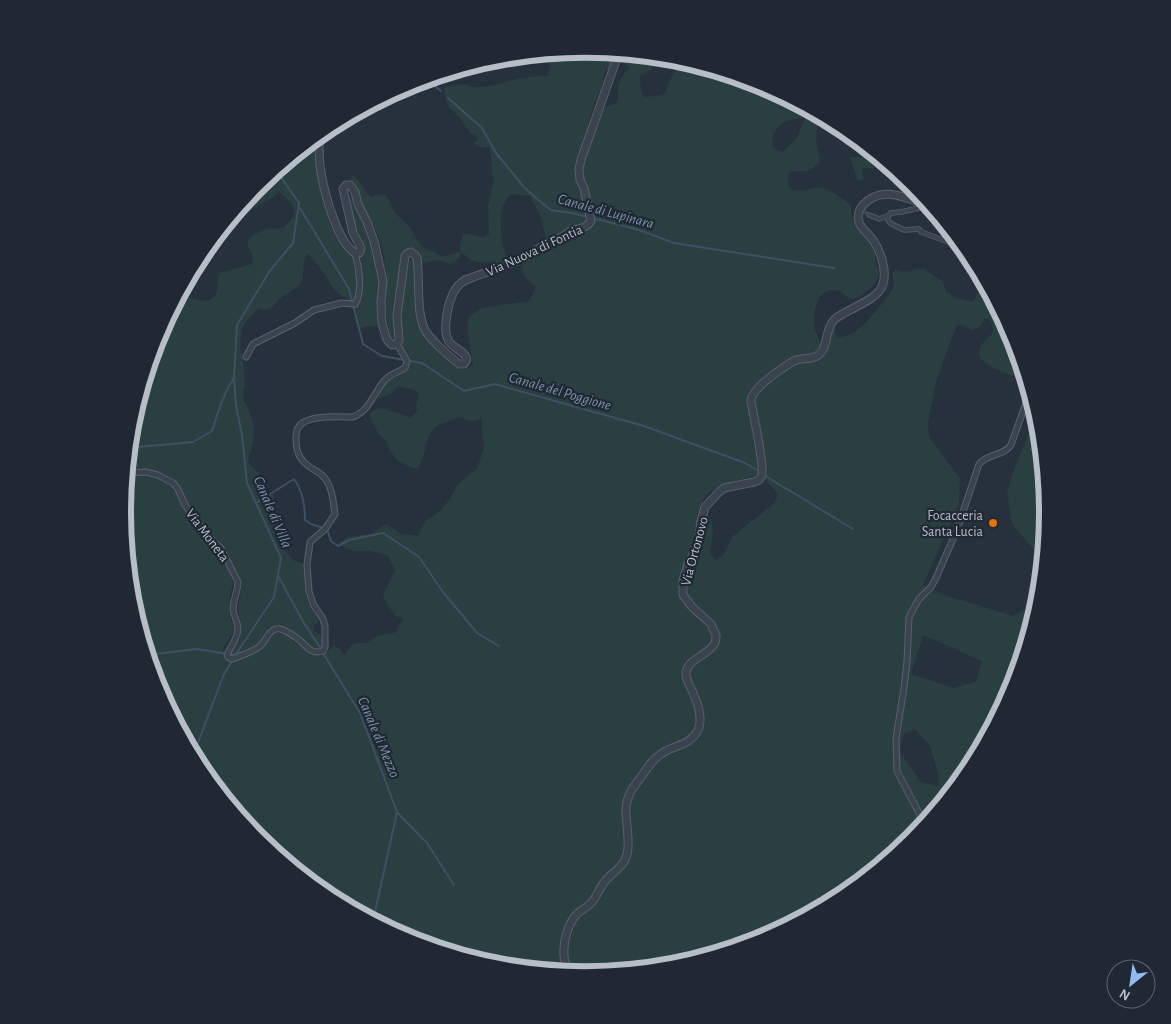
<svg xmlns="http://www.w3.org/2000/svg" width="1171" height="1024" viewBox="0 0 1171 1024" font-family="'Alegreya Sans',sans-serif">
<rect width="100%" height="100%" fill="#27313d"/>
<path fill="#2a3f3f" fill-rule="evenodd" d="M586,49L617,52L610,70L606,69L600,92L594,103L587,130L590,129L605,107L616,103C619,98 618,96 618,90C618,81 623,73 630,68L624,64L627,56L622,55L623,52L676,58L763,84L829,120L819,122C813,134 818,149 820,161C817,166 810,171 804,171C799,172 793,169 789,174C788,176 787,179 788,181C789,199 811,186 821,188C830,189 845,200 851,206V214L853,221L867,237L875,254L876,266L879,269C879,272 879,277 877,280C874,286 859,299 852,299C846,299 842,290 835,290C817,288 813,311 814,325C815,330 817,335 819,340L823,341L832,328L836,329L835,333L837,337C843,337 851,335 856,331C866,324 887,299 893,288C895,282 892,278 893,272L897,270L908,272L916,269H924L943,282L946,292L956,298L973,302L984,280L1014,335L1028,381C1018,378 984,367 980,357C979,354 980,349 981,345L992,334L993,328L990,320L985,318L980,326L973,330L962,325H957L945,356L936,382L928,423L929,437L960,478L959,504L923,585L945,596L965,601L1013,616L1030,607L1039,583L1037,554L1012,524L1007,493L1013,472L1037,414L1040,422L1049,512L1040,603L1013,690L971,770L913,840L843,897L763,940L676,966L585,975L495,966L408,940L328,897L258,839L200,769L157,689L131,602L122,512L126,477L141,476L154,477L163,480L175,489L193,524L211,542L228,566L233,583L230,596L229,613L234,627V631L224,647L222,654C224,659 227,660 232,661C241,658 251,655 259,650C269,643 269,635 281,632C301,639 312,670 334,646L339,648L344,655C352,645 353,641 367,643C380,631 382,637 396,632L403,618L395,616C391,608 385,603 383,594L395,571L388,556L371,551H354L339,545L346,537L371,534L386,524L400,533L418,536L425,521L439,512L450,499L458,484L477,469L484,447L481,417C470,427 467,415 456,418C455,418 449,421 449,421C442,424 436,425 432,431C426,439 426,448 423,457C422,461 420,465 418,468H412L397,460L390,451L386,441L378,433L369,415C379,404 383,409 395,412C400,414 405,415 410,418L417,411L416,405L419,394L415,390L399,386L390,394L378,399C378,393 382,386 387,382C395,375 415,371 407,357C406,353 402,350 400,347L404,334L400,317L409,261L412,259L414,262L416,312L420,326L454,365C460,371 466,370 473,365L468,332V318L481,308L529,301L536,287C528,279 521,277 522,264L535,256L545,247L546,240L541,217L530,196L512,194C499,202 500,226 502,240C502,246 505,251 506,256L503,261L499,265H493L488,262H476L471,260L461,252L459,258L450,264C440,259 431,260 421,264L406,251C398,280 393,308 394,338L390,337L386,308L387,277L384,255L378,234L363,207L356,190L350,181V179L353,175C362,182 362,190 371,197L382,194C391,198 390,205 395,212C399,218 404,221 409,226C415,232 416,243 424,248C427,250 432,251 435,252C439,255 437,255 442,256C448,257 454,252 461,252L460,246L463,234C471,233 477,238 485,238L489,234L488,206L494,179L492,174L490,148L475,146L474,143L479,138L470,133L461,119L449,107L445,97L444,88C452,85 459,83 467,85C472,86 474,88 479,87C491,87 502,83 513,80C525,77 537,76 548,76L552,54L549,52ZM659,59L676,60L678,64L677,68L668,84L666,92L663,95L645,97C639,91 641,84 640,76L650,71ZM799,118H807L803,122L797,138L784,151H780L774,148C769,139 775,129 783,123C788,120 794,119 799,118ZM759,475L772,487L778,495L773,504L733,536L724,554L716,560L710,552L713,532L712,522L702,504C703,501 704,499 706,496C715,483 744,480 759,475ZM923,635L982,661L976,682L954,688L911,674ZM915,729L930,746L938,773L939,786L921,782L900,752L903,735Z
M310,142L309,149L317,146C320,171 322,206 332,228C336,237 345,246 350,254L354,257L361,256C366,249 360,245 357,238C352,226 351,207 349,194L351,196L357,213L366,229L377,263L380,285L377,321V326H369L360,328L355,321L357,312L353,303L339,294L333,288L324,273L307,253L303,268V279L300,284L296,288L282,297L270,309L264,310L259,308L247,320L242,328L241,336L240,345L243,361L245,384L243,392L244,401L248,408L254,426L253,444L248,460L249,464C252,467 256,470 259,473C262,478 259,485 260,491L272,494L274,497V514L276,525L277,542L279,545L285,550L293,560L304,564L307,601L319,621L314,626V632L323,635V646L314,649L299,636L277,625L269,628L259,644L256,646L232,656L230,653L238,640L242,630L238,607L242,586L241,581L227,551L220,542L207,530L196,517L188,504L182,488L177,482L170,477L156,471L145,469L126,470L131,421L158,334L172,308L181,298L185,296C195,300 215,306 217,290C218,284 217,279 219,273L252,264L253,257L248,246V240C253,235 261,230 269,229C273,228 277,229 281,228C285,228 287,224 290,221C300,208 289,200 279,192L272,198L224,225L258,184Z
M850,157H870L874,160V168H863L862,171L864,180L858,181Z"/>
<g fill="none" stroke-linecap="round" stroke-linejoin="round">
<path stroke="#3d5065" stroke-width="2" d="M426,79L441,91
M448,98L482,128L496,153L523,186L537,199L551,210L572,213L588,217
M300,208L349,289L363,344L382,356L422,363L464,391L495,384L644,426L745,463L757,470
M593,218L639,230L674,243L834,268
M128,458L138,447L193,442L212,431C218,413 223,394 234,378
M767,477L853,529
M256,503L294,479C303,491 305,505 305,520L311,524L327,529L331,541L338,546L349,540L383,533L419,557L443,592L477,633L499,646
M278,576L304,623L321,649
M323,653L360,713L397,812L373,921
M147,655L197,649L234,655
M234,657L274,597L281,558L247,483L242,435L236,406L234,377L237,325L269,272L293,243L299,203L276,170
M193,756L224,674L232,661
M397,812L427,843L454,885"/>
<path stroke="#3d4652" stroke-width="4" stroke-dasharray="4 2" stroke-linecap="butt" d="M864,211L869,215"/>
<g stroke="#58616b" stroke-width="5.5">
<path id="pedestrian" d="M869,215L877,218
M888,216V220L890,223L904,230L919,229L921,232L943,240L956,245L969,256
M879,219L888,216L891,213L901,212L923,207"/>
</g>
<g stroke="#58616b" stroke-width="7">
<path id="minor" d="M969,256L974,261
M246,357L253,344L295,323L314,310L342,303L353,304H355C363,292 359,267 355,253
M126,473L146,472L158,475L173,483L178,489L185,505L198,523L214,542L221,548L238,582C238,591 233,600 233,610C234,616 238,623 238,629C238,637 230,648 227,655L228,657L232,659C239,656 254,652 260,646C266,641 268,631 276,629C279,628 280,629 283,630C288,632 293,635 297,638C306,645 310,655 323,651L325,647V626L323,619L313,604L309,591L307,565L309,550L310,542L325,529L335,514C333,502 333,490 326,480C321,471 309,469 303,461C297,455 296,447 296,439C296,436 296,431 298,428C305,414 339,417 353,417C369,411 374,393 384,381C390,374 398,372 405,368L407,361L397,344
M919,832L920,815L897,771L896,738L904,688L907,661L909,617L919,599L931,587L935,580L957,530L979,464C989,453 1004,456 1011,445L1028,397L1031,392"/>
</g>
<g stroke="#58616b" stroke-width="9">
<path id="tertiary" d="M319,135C319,145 319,155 320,166C323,188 336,241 355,253H359L361,248L353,233L343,189L346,185H350L355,192L358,204L367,222L374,241L383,281L381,302L382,323L386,337L388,341L392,345L397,344L399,340L397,316L405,256L408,253L411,252L415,255L417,258C420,278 416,309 424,328C428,338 450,357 459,364H464C474,354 452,349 448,340C442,326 449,292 461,283C464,280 468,279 471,278C486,272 501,268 515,262C527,257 536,249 548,243C552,241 557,239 562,237C565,235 568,232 571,231C579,228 586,229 591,221L584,188L580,180L579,169L581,160L619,52
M569,974C567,967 564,962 564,955C563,942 568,922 578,913C583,909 589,906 593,901C598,894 601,885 607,879C613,872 621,868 625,860C632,846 625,822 626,807C627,795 634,786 641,777C647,768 653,759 661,754C675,744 689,747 698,730C703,720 698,703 693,693C691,687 685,680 686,672C689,658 709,655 715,643C716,640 716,638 716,635L711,624L692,607L683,595V580L688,564L698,545L701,521L705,507L719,492L724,488L754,482L759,480L762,475V465L759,443L751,401C752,388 781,369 792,362C800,357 810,360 817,356C829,349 824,329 835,319C848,308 878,301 883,284C887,270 881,252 873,240C869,234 861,229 859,222C857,216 859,209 863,205C882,184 908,199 930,206"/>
</g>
<use href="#pedestrian" stroke="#3a434e" stroke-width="4"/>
<use href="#minor" stroke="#3a434e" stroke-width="5"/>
<use href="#tertiary" stroke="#3a434e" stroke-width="7"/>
</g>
<circle fill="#e8710a" stroke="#1f2833" stroke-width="2" cx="993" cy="523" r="5"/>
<g text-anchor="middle" stroke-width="4.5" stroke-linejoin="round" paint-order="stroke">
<g font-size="14" fill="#b7bec8" stroke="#1f2833">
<text transform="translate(534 250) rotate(-25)" y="5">Via Nuova di Fontia</text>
<text transform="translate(208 535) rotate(53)" y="5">Via Moneta</text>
<text transform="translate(694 551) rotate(-75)" y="5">Via Ortonovo</text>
</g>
<g font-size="14" fill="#b7bec8" stroke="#1f2833" text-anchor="end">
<text x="983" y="520">Focacceria<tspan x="983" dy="16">Santa Lucia</tspan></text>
</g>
<g font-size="15" font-style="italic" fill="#7990aa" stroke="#1f2833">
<text transform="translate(606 211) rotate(15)" y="5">Canale di Lupinara</text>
<text transform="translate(560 391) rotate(16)" y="5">Canale del Poggione</text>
<text transform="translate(273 512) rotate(67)" y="5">Canale di Villa</text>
<text transform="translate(379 737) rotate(67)" y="5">Canale di Mezzo</text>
</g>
</g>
<path d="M0 0H1171V1024H0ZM131 512a454 454 0 1 1 908 0a454 454 0 1 1-908 0Z" fill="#1f2833" fill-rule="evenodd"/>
<path fill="none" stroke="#b7bec8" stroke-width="6" d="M131 512a454 454 0 1 1 908 0a454 454 0 1 1-908 0Z"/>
<g transform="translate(1131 984) rotate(210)"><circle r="24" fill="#1f2833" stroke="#5c646f"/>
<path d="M0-4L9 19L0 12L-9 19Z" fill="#93bbf0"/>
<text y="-8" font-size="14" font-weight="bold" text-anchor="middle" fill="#b7bec8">N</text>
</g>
</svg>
